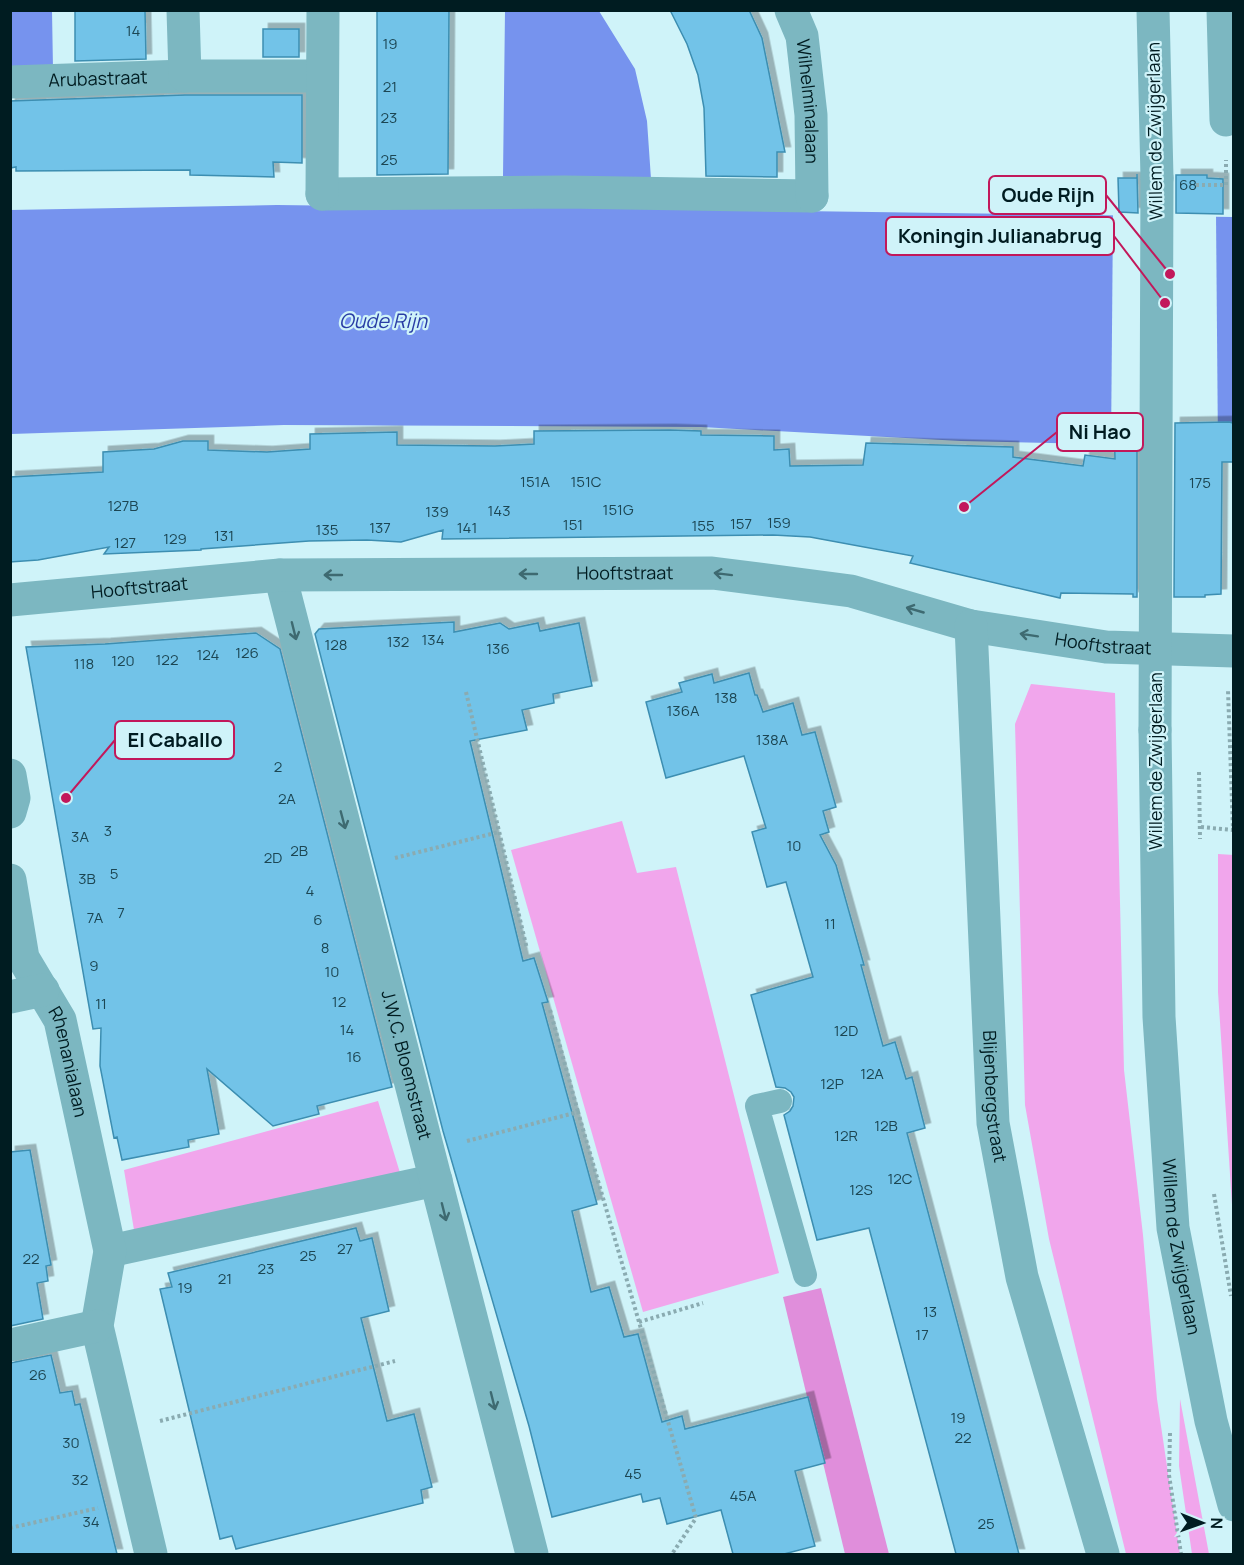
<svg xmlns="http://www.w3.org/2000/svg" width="1244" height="1565" viewBox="0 0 1244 1565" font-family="Manrope,sans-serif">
<defs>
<filter id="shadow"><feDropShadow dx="5.5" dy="-5.5" stdDeviation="0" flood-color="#0004"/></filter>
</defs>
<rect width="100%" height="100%" fill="#cff3f9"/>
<path fill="#f1a6ec" d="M1031,684L1115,693L1124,1070L1143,1235L1157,1399L1180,1554H1126L1049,1239L1025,1105L1015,724Z
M622,821L637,873L676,867L779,1273L643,1312L511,850Z
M1218,854L1234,855L1233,1220L1218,992Z
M378,1101L401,1176L135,1236L124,1170Z
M1180,1399L1209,1554H1192L1179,1466Z"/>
<path fill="#e08edb" d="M821,1288L889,1554H845L783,1297Z"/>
<path fill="#7693ee" d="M10,11H52L53,69L11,70Z
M505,11H599L635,69L647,121L651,179L587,208L1233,217V447L961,441L701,427L284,425L11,434L10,210L277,205L432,207L566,178L503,176Z"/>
<path fill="#cff3f9" d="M1113,213L1216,214L1218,450L1111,447Z"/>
<path fill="#72c3e8" stroke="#3c8eb1" stroke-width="1.5" filter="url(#shadow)" d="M75,10H145L146,59L75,61Z
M377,10H449L448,174L377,175Z
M670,10H749L762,38L785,152H777V177L706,176L704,108L698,75L687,44Z
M263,29H299V57H263Z
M185,95H302V163L273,162L274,177L190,175V170L16,171V167L10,168V101Z
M1137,174L1138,213L1119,212L1118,178H1137Z
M1176,175H1207V178L1223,179V214L1176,213Z
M1229,422L1233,423V462H1222L1221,594L1205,595V597H1174L1175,423Z
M1114,423H1137V597H1133V594L1061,593L1060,598L910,563L913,556L810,537L773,535L442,539L443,530L401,542L367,540L309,541L201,549V550L104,554L109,547L38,560L10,562V477L103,472V452L154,449L183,441H208V450L267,452L310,449V434L397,432V445L495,446L534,444V431L670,430L701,431V435L774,436V450L789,449L790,466L863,465L866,443L1013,447V457L1083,466L1085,455L1115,459Z
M454,622V632L500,623L509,629L538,623L540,631L579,623L592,686L553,694L554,703L522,710L527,730L470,741L523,961L534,958L548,1002L542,1003L597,1204L572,1211L591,1292L609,1287L624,1337L638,1334L662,1422L682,1416L685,1429L808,1397L825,1463L795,1471L815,1546L784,1554H733L721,1510L667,1524L660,1498L643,1502L641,1494L552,1517L529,1426L443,1131L315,634L319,629Z
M256,633L280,649L392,1087L317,1106L319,1114L273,1126L207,1069L219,1134L188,1140L189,1147L122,1160L117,1137L114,1138L100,1066L101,1028L93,1029L26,647L105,644Z
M749,673L755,695H757L763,712L793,703L802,735L815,732L836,807L823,811L829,832L820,835L836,865L864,965H861L883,1046L895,1042L906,1079L912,1077L925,1128L907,1133L1019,1554H956L869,1228L817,1240L784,1115L790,1111L793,1106L794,1097L791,1092L785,1088L776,1087L751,995L813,977L786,882L767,887L752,832L766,828L744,756L666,778L646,702L682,692L679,683L712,674L714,683Z
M30,1150L51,1265L46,1266L48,1281L37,1283L43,1319L10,1326V1152Z
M356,1228L360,1241L372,1238L389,1311L361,1318L387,1421L414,1414L432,1487L421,1490L423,1503L236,1549L232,1536L220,1539L160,1289L172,1287L168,1273Z
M51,1355L60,1393L72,1391L75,1405L80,1404L117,1554H10V1363Z"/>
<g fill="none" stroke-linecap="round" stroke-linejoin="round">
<path stroke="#8aabb1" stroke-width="4" stroke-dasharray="3 3" stroke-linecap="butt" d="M1196,185H1226V160
M466,692L527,949
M1199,772L1200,839
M1201,827L1233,830L1228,690
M395,858L499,832
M550,1010L578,1112
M467,1141L578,1112L696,1518L672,1554
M1214,1194L1231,1296
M639,1322L703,1303
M160,1421L395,1361
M1170,1433L1169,1475L1181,1554
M10,1528L98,1508"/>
<path stroke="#7cb7c1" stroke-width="24" d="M780,1101L757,1106L805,1275"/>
<g stroke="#7cb7c1" stroke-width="33">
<path id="s1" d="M10,82L185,76"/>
<path d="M322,194L565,192L812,196"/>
<path d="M110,1251L436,1180"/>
</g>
<g stroke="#7cb7c1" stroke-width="33">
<path d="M183,10L185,76H321"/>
<path id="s2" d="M791,10L802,36L811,115L812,196"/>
<path d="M1223,10L1226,120"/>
<path d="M322,194L323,10"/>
<path id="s3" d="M280,575L532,1554"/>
<path id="s4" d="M10,600L280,575L712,573L851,591L971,626L1106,647L1234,651"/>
<path id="s5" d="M971,626L993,1123L1022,1277L1103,1554"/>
<path d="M10,775L14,798L10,812"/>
<path id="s6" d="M10,880L23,958L60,1020L110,1251L97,1326L151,1554"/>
<path d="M10,997L43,990"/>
<path d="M10,1345L97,1326"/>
</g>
<g stroke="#7cb7c1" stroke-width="33">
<path d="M1153,10L1157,178"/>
<path id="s7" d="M1155,730L1159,1017L1173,1228L1211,1421L1234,1505"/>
</g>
<path stroke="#7cb7c1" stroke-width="33" d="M1155,730L1157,178"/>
</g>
<defs><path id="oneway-shaft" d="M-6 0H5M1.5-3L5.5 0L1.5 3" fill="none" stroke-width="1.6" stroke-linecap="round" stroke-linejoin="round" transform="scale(1.5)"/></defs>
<g stroke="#3e6a71">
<use href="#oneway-shaft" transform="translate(528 574) rotate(180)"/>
<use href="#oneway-shaft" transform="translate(723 574) rotate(-173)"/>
<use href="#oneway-shaft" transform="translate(333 575) rotate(180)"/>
<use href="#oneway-shaft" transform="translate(915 610) rotate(-164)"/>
<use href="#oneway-shaft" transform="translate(294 631) rotate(76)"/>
<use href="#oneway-shaft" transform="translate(1029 635) rotate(-171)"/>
<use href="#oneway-shaft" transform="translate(343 820) rotate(75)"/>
<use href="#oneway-shaft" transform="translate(444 1212) rotate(76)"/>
<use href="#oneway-shaft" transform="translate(493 1401) rotate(76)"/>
</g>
<g text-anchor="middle" stroke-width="4.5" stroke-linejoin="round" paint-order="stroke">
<g font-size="15" fill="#1c4653">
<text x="133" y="36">14</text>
<text x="390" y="49">19</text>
<text x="390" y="92">21</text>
<text x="389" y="123">23</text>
<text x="389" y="165">25</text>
<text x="1188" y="190">68</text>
<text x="535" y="487">151A</text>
<text x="586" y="487">151C</text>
<text x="1200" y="488">175</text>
<text x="123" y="511">127B</text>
<text x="618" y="515">151G</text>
<text x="499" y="516">143</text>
<text x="437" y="517">139</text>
<text x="779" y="528">159</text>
<text x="741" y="529">157</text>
<text x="573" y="530">151</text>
<text x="703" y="531">155</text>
<text x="380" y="533">137</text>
<text x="467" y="533">141</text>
<text x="327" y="535">135</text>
<text x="224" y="541">131</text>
<text x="175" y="544">129</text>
<text x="125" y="548">127</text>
<text x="433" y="645">134</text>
<text x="398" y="647">132</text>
<text x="336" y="650">128</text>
<text x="498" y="654">136</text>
<text x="247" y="658">126</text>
<text x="208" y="660">124</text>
<text x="167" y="665">122</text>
<text x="123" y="666">120</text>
<text x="84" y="669">118</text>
<text x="726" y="703">138</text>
<text x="683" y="716">136A</text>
<text x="772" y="745">138A</text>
<text x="278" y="772">2</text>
<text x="287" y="804">2A</text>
<text x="108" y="836">3</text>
<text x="80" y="842">3A</text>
<text x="794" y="851">10</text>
<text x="299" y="856">2B</text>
<text x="273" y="863">2D</text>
<text x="114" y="879">5</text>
<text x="87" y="884">3B</text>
<text x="310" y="896">4</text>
<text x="121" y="918">7</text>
<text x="95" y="923">7A</text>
<text x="318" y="925">6</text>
<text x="830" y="929">11</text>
<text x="325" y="953">8</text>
<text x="94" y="971">9</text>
<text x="332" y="977">10</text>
<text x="339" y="1007">12</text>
<text x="101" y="1009">11</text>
<text x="347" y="1035">14</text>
<text x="846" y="1036">12D</text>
<text x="354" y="1062">16</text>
<text x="872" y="1079">12A</text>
<text x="832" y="1089">12P</text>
<text x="886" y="1131">12B</text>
<text x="846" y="1141">12R</text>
<text x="900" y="1184">12C</text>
<text x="861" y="1195">12S</text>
<text x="345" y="1254">27</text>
<text x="308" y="1261">25</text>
<text x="31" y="1264">22</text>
<text x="266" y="1274">23</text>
<text x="225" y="1284">21</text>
<text x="185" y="1293">19</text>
<text x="930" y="1317">13</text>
<text x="922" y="1340">17</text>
<text x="38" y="1380">26</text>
<text x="958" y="1423">19</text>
<text x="963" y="1443">22</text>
<text x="71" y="1448">30</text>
<text x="633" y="1479">45</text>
<text x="80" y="1485">32</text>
<text x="743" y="1501">45A</text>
<text x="91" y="1527">34</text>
<text x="986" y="1529">25</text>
</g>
<g font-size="18" fill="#001c21" stroke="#cff3f9">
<text dy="6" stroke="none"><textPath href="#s1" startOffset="88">Arubastraat</textPath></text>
<text dy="6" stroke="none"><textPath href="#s2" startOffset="94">Wilhelminalaan</textPath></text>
<text transform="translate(1155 131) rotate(-91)" y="6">Willem de Zwijgerlaan</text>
<text dy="6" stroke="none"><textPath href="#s4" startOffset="616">Hooftstraat</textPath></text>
<text dy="6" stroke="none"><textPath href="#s4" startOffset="130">Hooftstraat</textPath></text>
<text dy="6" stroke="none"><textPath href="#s4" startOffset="1102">Hooftstraat</textPath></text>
<text transform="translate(1156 761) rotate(-90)" y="6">Willem de Zwijgerlaan</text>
<text dy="6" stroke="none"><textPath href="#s6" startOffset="194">Rhenanialaan</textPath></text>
<text dy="6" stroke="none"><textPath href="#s3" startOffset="506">J.W.C. Bloemstraat</textPath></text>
<text dy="6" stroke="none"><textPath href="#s5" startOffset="471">Blijenbergstraat</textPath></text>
<text dy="6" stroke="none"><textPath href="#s7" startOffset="518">Willem de Zwijgerlaan</textPath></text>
</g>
<g font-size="20" font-style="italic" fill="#293da5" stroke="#cff3f9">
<text x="383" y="328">Oude Rijn</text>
</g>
</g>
<path fill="none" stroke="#c2185b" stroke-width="2" d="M1170 274L1106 195M1165 303L1114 236M964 507L1057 432M66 798L115 740"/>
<g fill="#c2185b" stroke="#cff3f9" stroke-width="2">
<circle cx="1170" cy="274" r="6"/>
<circle cx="1165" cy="303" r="6"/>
<circle cx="964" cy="507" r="6"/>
<circle cx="66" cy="798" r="6"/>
</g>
<g fill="#cff3f9" stroke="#c2185b" stroke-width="2">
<rect x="989" y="176" width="117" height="38" rx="6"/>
<rect x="886" y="217" width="228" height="38" rx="6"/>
<rect x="1057" y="413" width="86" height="38" rx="6"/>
<rect x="115" y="721" width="119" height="38" rx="6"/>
</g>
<g font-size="20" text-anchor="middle" font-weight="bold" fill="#001c21">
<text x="1048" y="202">Oude Rijn</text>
<text x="1000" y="243">Koningin Julianabrug</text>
<text x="1100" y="439">Ni Hao</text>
<text x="175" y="747">El Caballo</text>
</g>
<rect width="1244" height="1565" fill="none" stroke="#001c21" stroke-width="24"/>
<g transform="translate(1202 1523) rotate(91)" stroke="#cff3f9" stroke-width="4.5" paint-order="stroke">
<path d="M0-4.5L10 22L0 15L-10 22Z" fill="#001c21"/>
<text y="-9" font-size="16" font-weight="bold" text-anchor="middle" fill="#001c21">N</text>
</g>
</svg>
